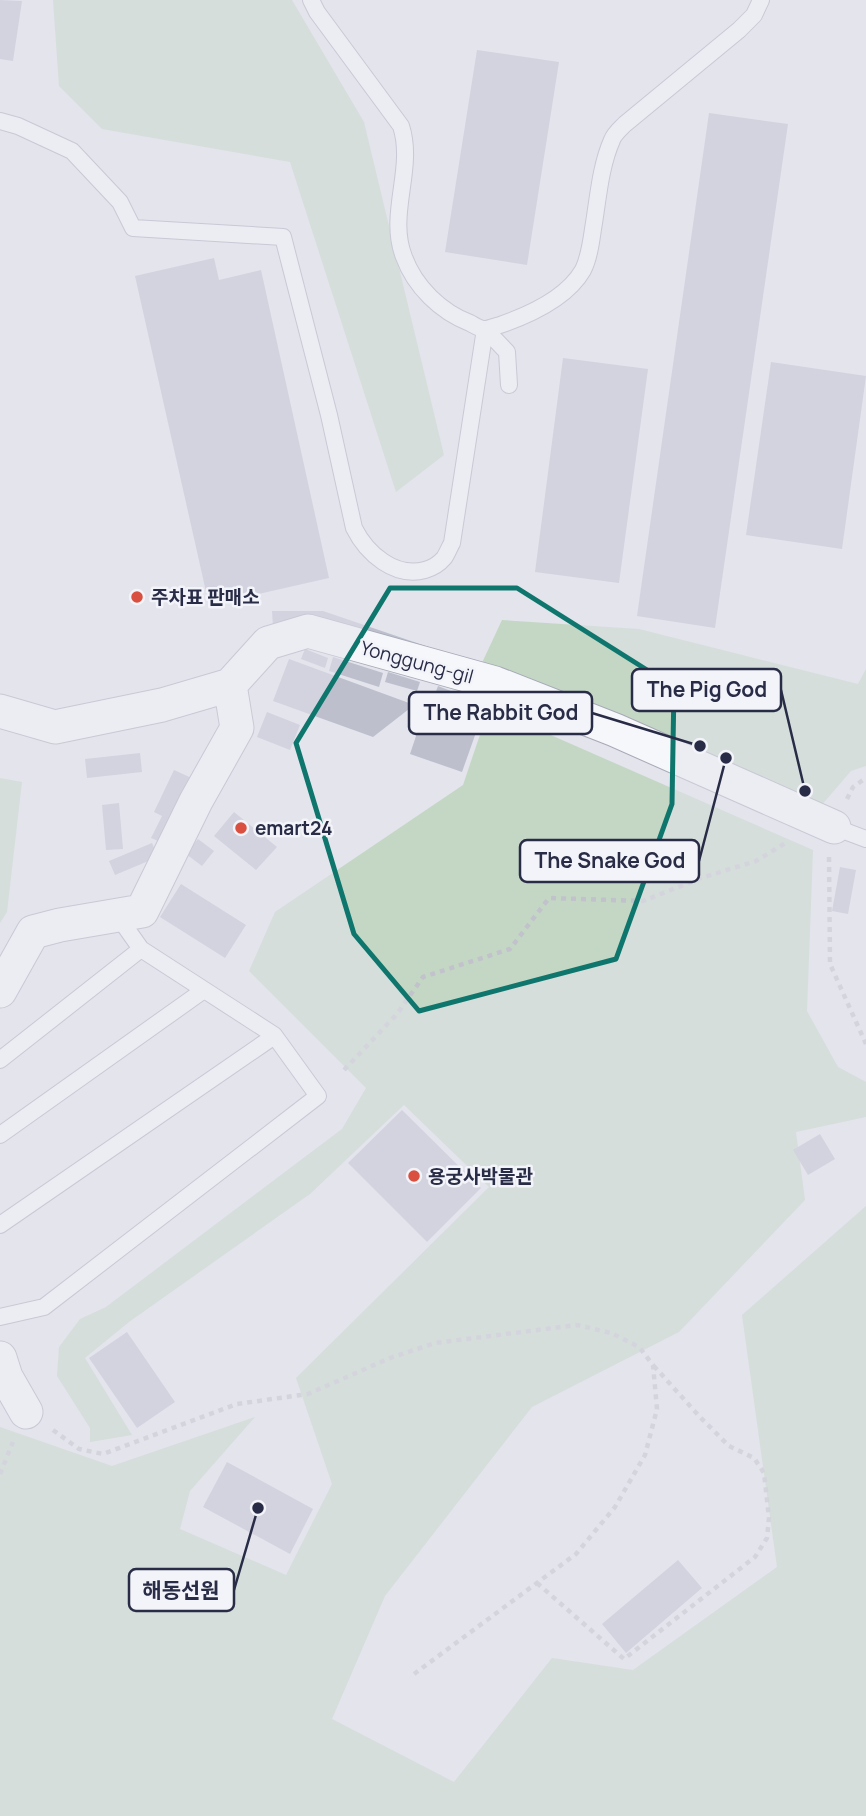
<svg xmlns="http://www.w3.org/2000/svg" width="866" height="1816" viewBox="0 0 866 1816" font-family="Manrope,'Noto Sans KR',sans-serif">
<rect width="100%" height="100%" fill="#e3e4ec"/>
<path fill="#c4d7c4" d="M53,0H292L364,122L444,455L396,492L290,162L102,129L59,86Z
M502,620L639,629L858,684L866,669V766L851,771L820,807L481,665Z
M489,708L813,850L807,1011L838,1067L866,1082V1117L796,1132L805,1200L679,1332L532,1407L385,1596L332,1719L454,1782L552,1658L633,1670L777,1567L742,1315L866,1206V1816H0V1427L112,1466L255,1417L190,1491L180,1529L286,1575L332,1484L296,1378L489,1187L404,1105L310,1194L129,1322L85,1358L132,1435L90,1442V1428L57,1376L59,1347L80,1319L106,1307L342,1129L366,1088L249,971L275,912L463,785Z
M0,778L22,782L7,912L0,923Z"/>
<path fill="#bdbfcd" d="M0,0L22,1L13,61L0,59Z
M477,50L559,62L527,265L445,252Z
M709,113L788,124L715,628L637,616Z
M214,258L219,280L261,270L329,578L209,605L135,276Z
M563,358L648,369L619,583L535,572Z
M771,362L866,376L842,549L746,535Z
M272,611H323L461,658L273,628Z
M305,649L328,658L325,668L301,659Z
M333,657L383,673L379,687L329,671Z
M289,659L409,703V709L373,737L273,701Z
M388,672L420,682L417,691L385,682Z
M438,686L479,702L475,711L435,694Z
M426,706L479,724L462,772L410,754Z
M267,712L300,725L290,750L257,737Z
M140,753L142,772L87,778L85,759Z
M174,770L196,780L165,844L151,838L162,816L154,812Z
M119,803L123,849L106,850L102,805Z
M234,812L277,847L256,870L214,836Z
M198,839L214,851L202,866L186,854Z
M152,843L158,857L115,875L109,861Z
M840,867L856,870L848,914L832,911Z
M181,884L246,925L225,958L160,917Z
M402,1110L481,1188L427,1242L348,1163Z
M820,1134L835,1159L808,1175L793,1150Z
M127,1332L175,1402L137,1428L89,1358Z
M227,1462L313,1509L290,1554L203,1507Z
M678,1560L702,1588L626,1653L602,1624Z"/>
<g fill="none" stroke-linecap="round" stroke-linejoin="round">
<g stroke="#a7a9b7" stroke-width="18">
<path id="service" d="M311,0L317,12L401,126C415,169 387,214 404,257C415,287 441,312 470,323C474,325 480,329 484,329C489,329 495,326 500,325C529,315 567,298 583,270C589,258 591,243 593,229C598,200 600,167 612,140C614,134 620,129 625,124L739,30L754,15L761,0
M0,121L18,126L72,151L120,202L133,228L283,237L329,415L354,528C367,554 395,578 425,570C432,568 439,564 444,558C447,554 449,548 452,543L485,329
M485,329L507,352L509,385
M834,827L866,839
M117,915L141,949
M0,1060L141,949L274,1035L318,1096L44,1307L0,1317
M0,1135L204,990
M0,1225L270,1039"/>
</g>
<g stroke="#a7a9b7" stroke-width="35">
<path id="minor" d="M0,711L55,727L162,705L230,685L268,643L308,631L495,683L615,730L834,827
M0,991L33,932L60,925L142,911L196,801L237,728L230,685
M0,1358L6,1377L26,1412"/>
</g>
<path stroke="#c1c2cb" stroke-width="4.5" stroke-dasharray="5 5" stroke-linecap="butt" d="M847,799L853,787L866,778
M829,857L830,964L866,1044
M344,1070L397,1014L423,977L510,949L549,898L643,901L701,878L756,861L787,842
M53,1430L79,1449L103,1454L237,1404L308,1394L390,1358L435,1343L577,1325L611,1333L639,1347L653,1365L657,1409L645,1455L615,1507L576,1554L410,1677
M0,1474L13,1442
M537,1583L624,1659L755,1557L767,1538L769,1518L764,1473L754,1458L729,1446L700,1417L653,1365"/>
<use href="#service" stroke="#f6f7fa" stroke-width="16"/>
<use href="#minor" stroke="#f6f7fa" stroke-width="33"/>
</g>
<path d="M0 0H866V1816H0ZM390,588H517L674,687L672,804L616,959L419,1011L354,934L296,743Z" fill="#e3e4ec" fill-opacity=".55" fill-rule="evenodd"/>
<path fill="none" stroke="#0f766e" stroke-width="5" stroke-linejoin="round" d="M390,588H517L674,687L672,804L616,959L419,1011L354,934L296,743Z"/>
<g fill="#d95040" stroke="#f3f4f9" stroke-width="2.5">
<circle cx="137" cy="597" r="7"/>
<circle cx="241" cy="828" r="7"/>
<circle cx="414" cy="1176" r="7"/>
</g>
<g text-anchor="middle" stroke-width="5" stroke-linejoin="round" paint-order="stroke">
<g font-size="19" font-weight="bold" fill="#292c46" stroke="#f3f4f9" text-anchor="start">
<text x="151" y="604">주차표 판매소</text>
<text x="255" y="835">emart24</text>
<text x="428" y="1183">용궁사박물관</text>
</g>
<g font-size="19" fill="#292c46" stroke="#f3f4f9">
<text transform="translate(417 662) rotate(15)" y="7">Yonggung-gil</text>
</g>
</g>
<path fill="none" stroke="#292c46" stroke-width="2.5" d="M805 791L781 690M700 746L592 713M726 758L699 861M258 1508L234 1590"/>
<g fill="#292c46" stroke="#f3f4f9" stroke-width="2.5">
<circle cx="805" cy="791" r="7"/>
<circle cx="700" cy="746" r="7"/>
<circle cx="726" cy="758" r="7"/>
<circle cx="258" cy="1508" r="7"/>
</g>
<g fill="#f3f4f9" stroke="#292c46" stroke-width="2.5">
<rect x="632" y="669" width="149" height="42" rx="7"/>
<rect x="409" y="692" width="183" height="42" rx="7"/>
<rect x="520" y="840" width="179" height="42" rx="7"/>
<rect x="129" y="1569" width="105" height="42" rx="7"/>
</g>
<g font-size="21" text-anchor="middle" font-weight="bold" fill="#292c46">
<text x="707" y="697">The Pig God</text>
<text x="501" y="720">The Rabbit God</text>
<text x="610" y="868">The Snake God</text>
<text x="181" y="1598">해동선원</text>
</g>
</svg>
